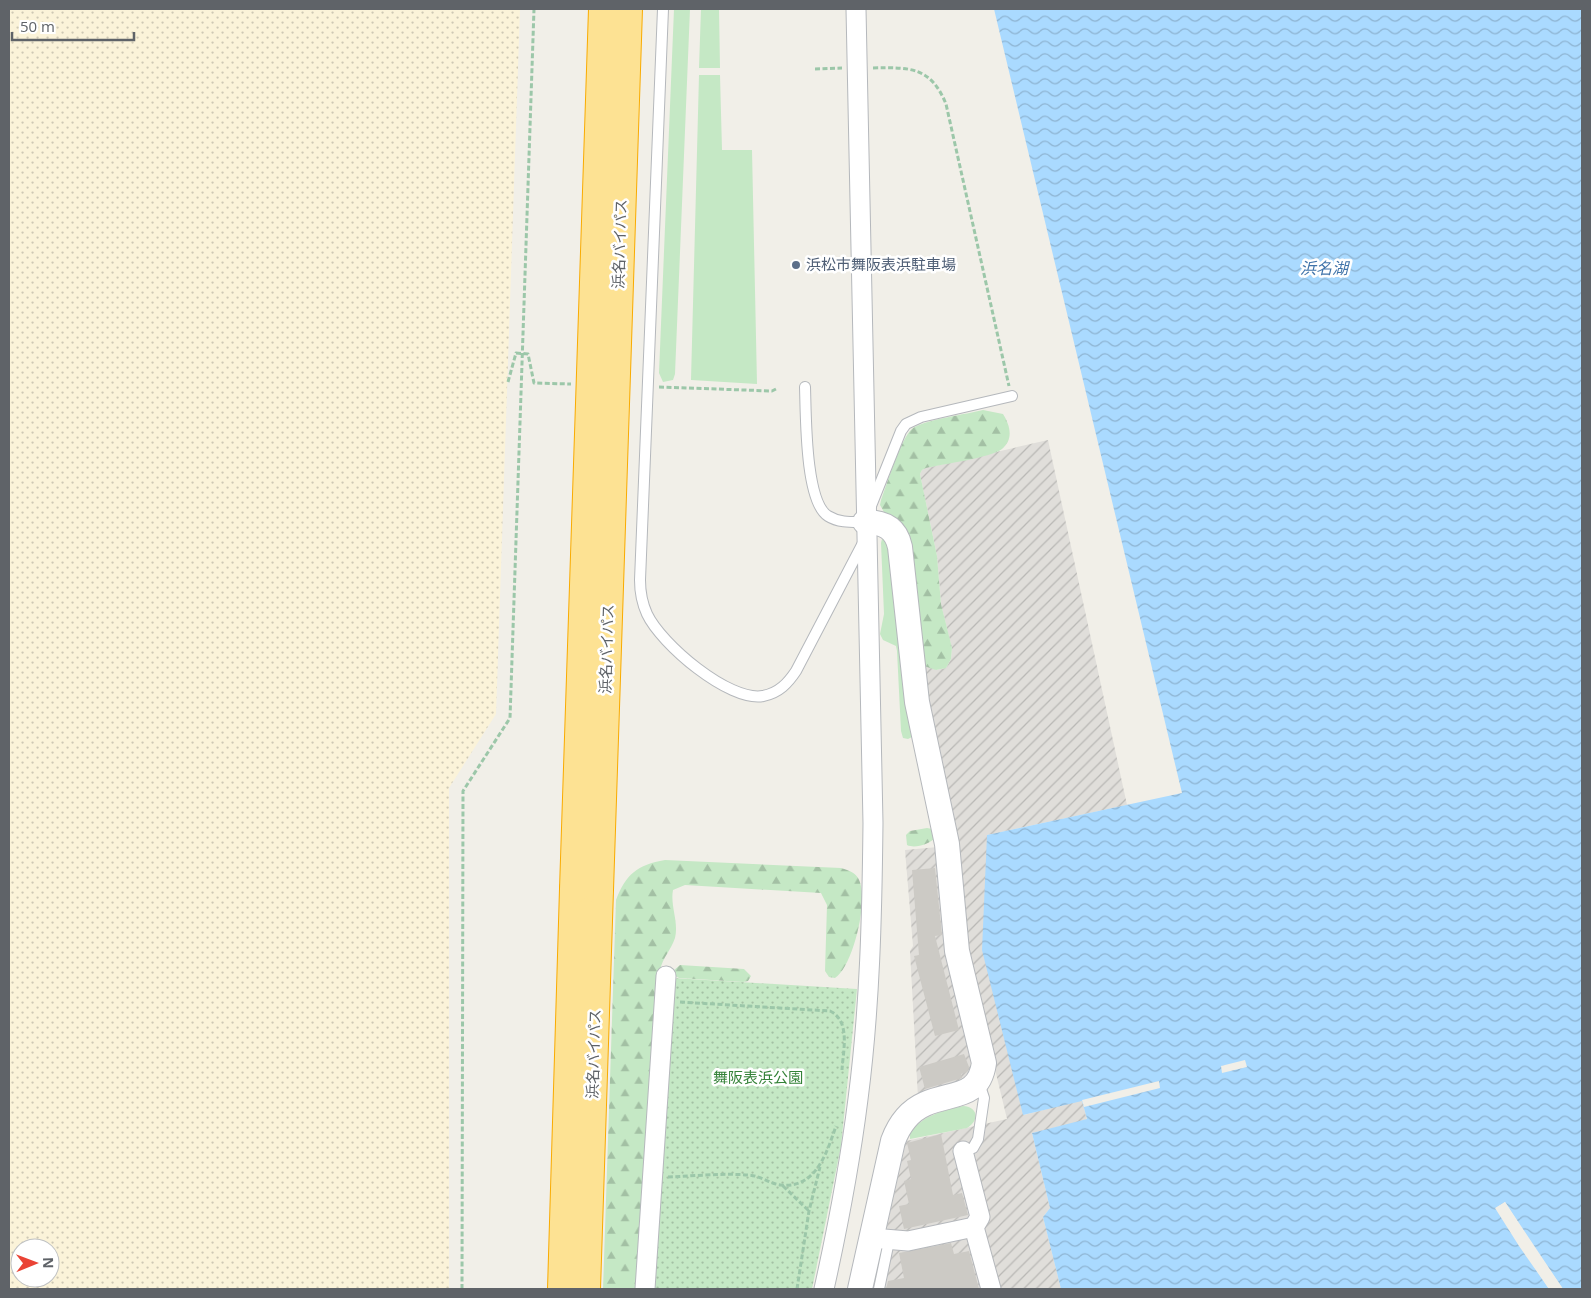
<svg xmlns="http://www.w3.org/2000/svg" width="1591" height="1298" viewBox="0 0 1591 1298" font-family="'Open Sans','Noto Sans JP',sans-serif">
<defs>
<pattern id="industrial-furrows" width="10" height="10" patternUnits="userSpaceOnUse" patternTransform="scale(1.25)"><rect width="10" height="10" fill="#e0deda"/><path d="M-1 1l2-2M0 10L10 0M9 11l2-2" fill="none" stroke="#b9b8b5"/></pattern>
<pattern id="forest-firs" width="22" height="20" patternUnits="userSpaceOnUse" patternTransform="scale(1.25)"><rect width="22" height="20" fill="#c5e8c5"/><path d="M5 1l3.5 6h-7zM16 11l3.5 6h-7z" fill="#a3c0a4"/></pattern>
<pattern id="sand-dots" width="8" height="8" patternUnits="userSpaceOnUse" patternTransform="scale(1.25)"><rect width="8" height="8" fill="#fbf3d9"/><path d="M2 2h.1M6 6h.1" fill="none" stroke="#cec8b4" stroke-width="1.8" stroke-linecap="round"/></pattern>
<pattern id="park-dots" width="8" height="8" patternUnits="userSpaceOnUse" patternTransform="scale(1.25)"><rect width="8" height="8" fill="#c5e8c5"/><path d="M2 2h.1M6 6h.1" fill="none" stroke="#a3c0a4" stroke-width="1.8" stroke-linecap="round"/></pattern>
<pattern id="water-waves" width="16" height="10" patternUnits="userSpaceOnUse" patternTransform="scale(1.25)"><rect width="16" height="10" fill="#aadaff"/><path d="M0 5q4-4 8 0t8 0" fill="none" stroke="#8eb4d2"/></pattern>
</defs>
<rect width="100%" height="100%" fill="#f1efe8"/>
<path fill="url(#industrial-furrows)" d="M1048,440L1127,805L987,835L1024,1115L1082,1100L1087,1120L1032,1133L1050,1208L1043,1217L1061,1289H873L906,1141L1007,1119L966,949L920,657L936,670L946,668L951,659L952,649L941,604L937,556L920,474L922,470L926,468Z
M938,847L974,1055L971,1077L918,1098L910,951L913,946L905,850Z"/>
<path fill="#c5e8c5" d="M674,9H690L675,374L673,380L663,382L659,373Z
M701,9H719L720,68H699Z
M699,75H720L722,150H752L757,384L691,380Z
M886,538L890,541L913,730L912,737L908,739L903,738L901,731L897,651L896,646L883,640L880,634L884,614L881,543L882,539Z
M963,1106C979,1107 979,1121 967,1128L910,1139V1133C923,1115 942,1111 963,1106Z"/>
<path fill="url(#forest-firs)" d="M983,410L1003,414C1010,425 1014,439 1002,449C990,458 943,464 926,468L922,470L920,474L937,556L941,604L952,648L951,659L946,668L936,670L924,666L885,514L880,505L881,500C887,484 901,438 912,429C922,420 968,414 983,410Z
M927,828L932,829L935,838C929,844 915,849 907,845L906,835L910,831Z
M665,860L841,868C847,870 855,872 858,878C870,897 853,967 835,978L829,977L825,971L827,905L821,893L685,885L673,890C670,906 679,922 675,938C671,950 663,957 660,970L639,1289H603L616,900C626,874 637,865 665,860Z
M680,965L744,969L751,976L748,981L743,982L679,978L675,976L673,971Z"/>
<path fill="url(#sand-dots)" fill-rule="evenodd" d="M9,9H520L496,714L449,788V1289H9ZM20,1248H50V1278H20Z"/>
<path fill="url(#park-dots)" d="M673,978L857,989L841,1146L812,1289H652Z"/>
<path fill="url(#water-waves)" d="M994,9H1582V1289H1563L1505,1202L1496,1208L1549,1289H1061L1043,1217L1050,1208L1032,1133L1087,1119L1082,1101L1023,1115L982,950L987,835L1182,793Z"/>
<path fill="#f1efe8" d="M1245,1060L1247,1067L1222,1073L1221,1066Z
M1159,1081L1160,1088L1084,1107L1082,1100Z
M1505,1202L1529,1240L1563,1289H1560L1504,1206L1499,1209L1552,1289H1549L1519,1246L1495,1208Z"/>
<path fill="#cccac5" d="M935,868L942,935L935,936L959,1030L935,1036L914,956L919,955L912,870Z
M964,1054L969,1067L967,1072L961,1074L962,1078L925,1089L919,1067Z
M941,1134L953,1195L962,1193L968,1215L904,1229L899,1206L909,1204L904,1181L911,1179L907,1161L911,1160L907,1143Z
M951,1243L954,1254L969,1251L979,1289H886L888,1281L904,1278L899,1253Z"/>
<g fill="none" stroke-linecap="round" stroke-linejoin="round">
<g stroke="#b5b8bc" stroke-width="12">
<path id="service" d="M663,9L640,580C640,592 642,603 647,614C661,644 729,702 763,696C779,693 788,683 796,671L864,541
M805,387C806,414 805,502 828,516C839,523 852,522 865,522
M871,506L901,431L906,424L921,417L1012,396
M963,1151L973,1148L978,1139L984,1098L981,1089L976,1084
M879,1289L889,1241"/>
</g>
<g stroke="#b5b8bc" stroke-width="21">
<path id="minor" d="M974,1227L991,1289
M872,1238L908,1241L974,1227L980,1217L963,1151
M645,1289L666,976
M824,1289C838,1226 850,1163 858,1099C870,1007 872,915 873,823L856,9"/>
</g>
<g stroke="#b5b8bc" stroke-width="26">
<path id="tertiary" d="M860,1289L893,1141C899,1125 909,1111 925,1104C952,1092 979,1099 984,1063L957,951L947,844L917,702L900,547C896,528 884,522 865,522"/>
</g>
<g stroke="#f9ab00" stroke-width="30">
<path id="motorway" d="M562,1289L574,889
M586,1289L599,890"/>
</g>
<path stroke="#9cc7a9" stroke-width="3" stroke-dasharray="5 2.5" stroke-linecap="butt" d="M873,68C910,67 931,67 946,104L1009,386
M815,69L842,68
M508,382L516,353L528,354L534,383L571,384
M659,387L772,391L778,388
M680,1002L830,1011C851,1021 843,1051 842,1070
M668,1177C694,1176 722,1173 749,1175C761,1176 770,1184 781,1185C816,1189 827,1152 836,1126
M783,1186L809,1211
M462,1289L463,791L510,718L534,9
M797,1289L809,1211L820,1167"/>
<use href="#service" stroke="#fff" stroke-width="10"/>
<use href="#minor" stroke="#fff" stroke-width="19"/>
<use href="#tertiary" stroke="#fff" stroke-width="24"/>
<use href="#motorway" stroke="#fde293" stroke-width="28"/>
<g stroke="#f9ab00" stroke-width="30" stroke-linecap="butt">
<path id="motorway-bridge" d="M574,889L603,9
M599,890L628,9"/>
</g>
<use href="#motorway-bridge" stroke="#fde293" stroke-width="28"/>
</g>
<circle fill="#5c6f8a" stroke="#fff" stroke-width="2" cx="796" cy="265" r="5"/>
<g text-anchor="middle" stroke-width="5" stroke-linejoin="round" paint-order="stroke">
<g font-size="15" fill="#5f6368" stroke="#fff">
<text transform="translate(620 244) rotate(-88)" y="5">浜名バイパス</text>
<text transform="translate(607 649) rotate(-88)" y="5">浜名バイパス</text>
<text transform="translate(594 1054) rotate(-88)" y="5">浜名バイパス</text>
</g>
<g font-size="15" fill="#4e5e75" stroke="#fff" text-anchor="start">
<text x="806" y="270">浜松市舞阪表浜駐車場</text>
</g>
<g font-size="15" fill="#348238" stroke="#fff">
<text x="758" y="1083">舞阪表浜公園</text>
</g>
<g font-size="16" font-style="italic" fill="#4174aa" stroke="#fff">
<text x="1324" y="274">浜名湖</text>
</g>
</g>
<rect width="1591" height="1298" fill="none" stroke="#5f6368" stroke-width="20"/>
<g transform="translate(35 1263) rotate(89)"><circle r="24" fill="#ffffff" stroke="#bfc1c3"/>
<path d="M0-4L9 19L0 12L-9 19Z" fill="#ea4335"/>
<text y="-8" font-size="14" font-weight="bold" text-anchor="middle" fill="#5f6368">N</text>
</g>
<path d="M12 32v8h122v-8" fill="none" stroke="#5f6368" stroke-width="2.5"/>
<text x="20" y="32" font-size="15" fill="#5f6368" stroke="#ffffff" stroke-width="4" paint-order="stroke">50 m</text>
</svg>
